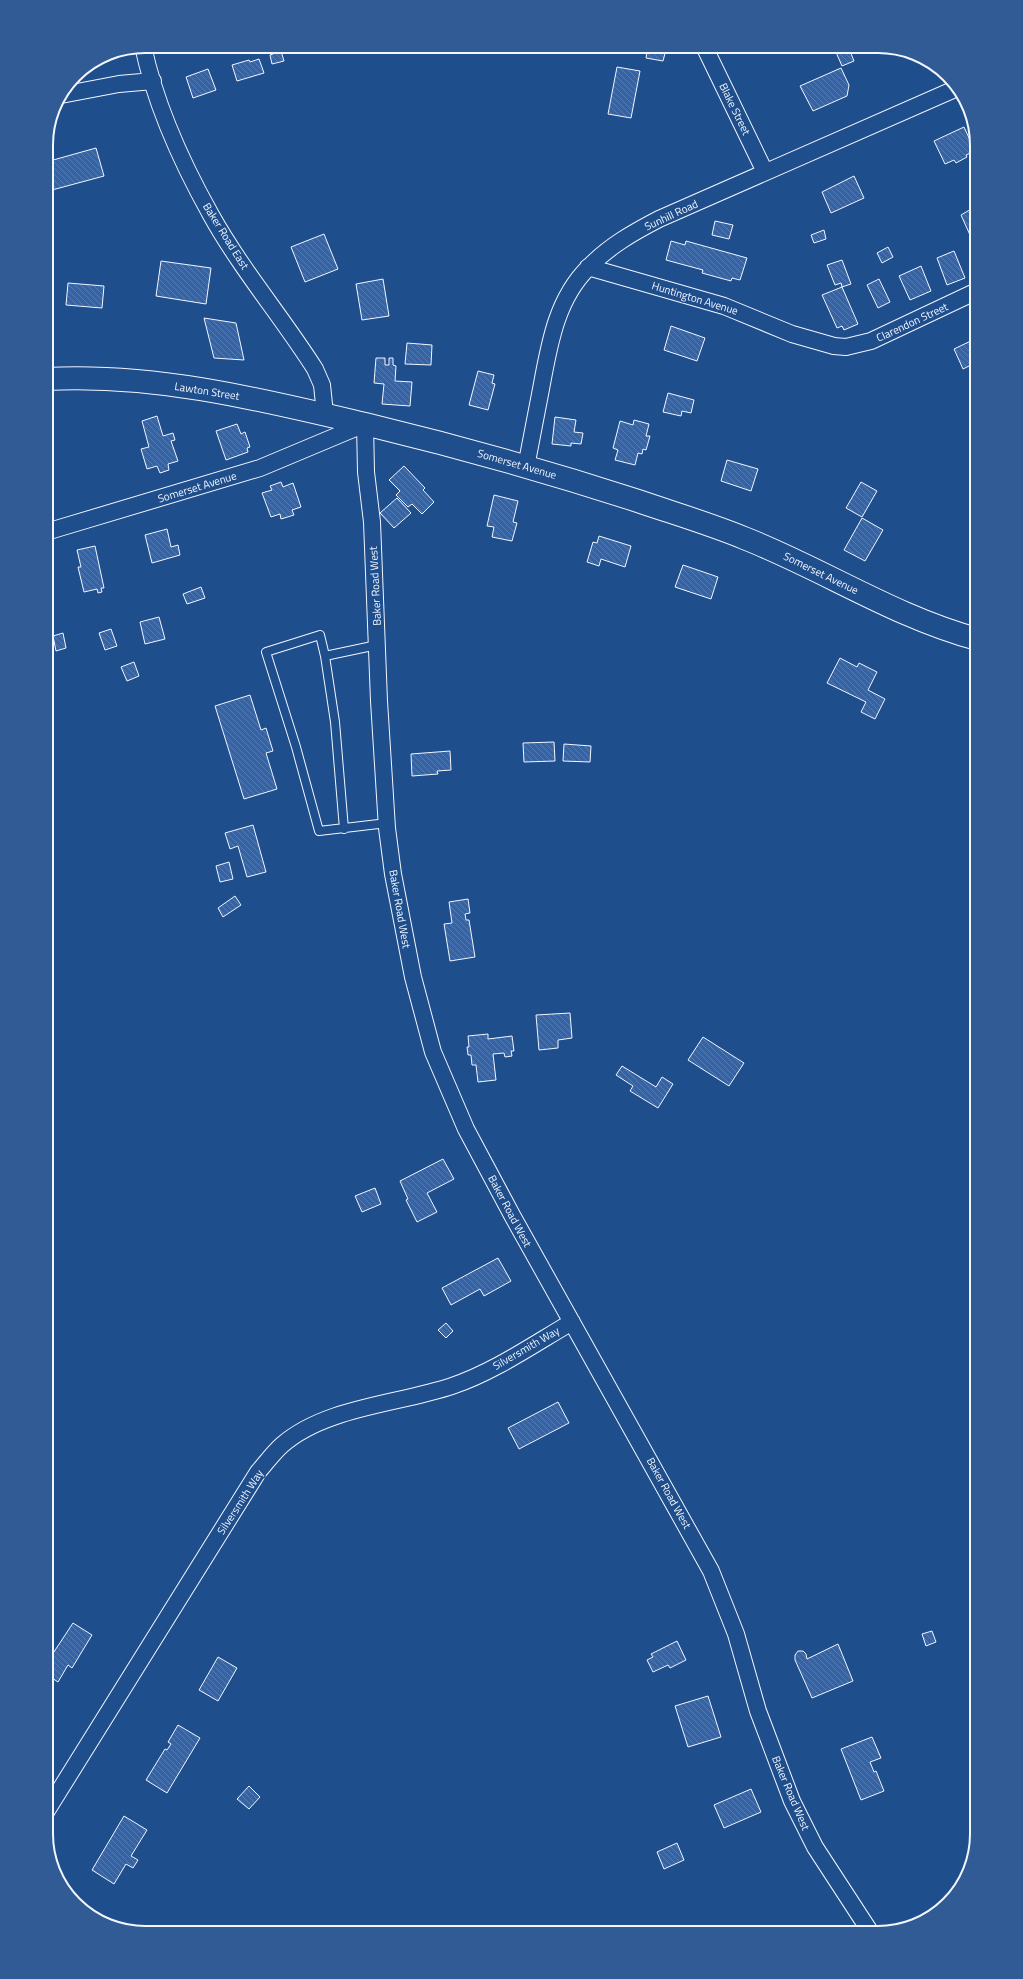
<svg xmlns="http://www.w3.org/2000/svg" width="1023" height="1979" viewBox="0 0 1023 1979" font-family="'Titillium Web',sans-serif">
<defs>
<pattern id="building-back-hatch" width="6" height="6" patternUnits="userSpaceOnUse"><rect width="6" height="6" fill="#3563a3"/><path d="M-1 5l2 2M0 0l6 6M5-1l2 2" fill="none" stroke="#537ab1"/></pattern>
</defs>
<rect width="100%" height="100%" fill="#1f4e8c"/>
<path fill="url(#building-back-hatch)" stroke="#f2f6ff" d="M648,46H667L663,61L646,58Z
M844,46H848L854,61L842,66L835,50Z
M281,51L284,61L272,64L270,55Z
M259,59L264,73L237,81L232,65L249,60L250,62Z
M617,67L640,71L631,118L608,114Z
M841,68L849,85L847,96L813,111L800,86Z
M208,69L216,90L193,98L186,77Z
M964,127L975,151L966,155L967,157L956,163L954,160L945,164L934,141Z
M96,148L104,176L52,190L46,171V162Z
M854,176L864,198L831,213L822,192Z
M973,208L977,216V231L970,235L961,215Z
M715,221L733,225L729,239L712,235Z
M824,230L826,239L814,243L811,235Z
M324,234L338,269L305,282L291,247Z
M671,241L685,245L686,241L747,258L740,280L732,278L731,281L702,273L703,270L666,260Z
M888,247L893,257L882,263L877,253Z
M954,251L965,278L947,285L937,258Z
M842,260L851,284L842,287L841,283L835,285L827,265Z
M161,261L211,268L206,304L156,296Z
M921,266L931,291L910,300L899,276Z
M383,279L389,316L362,320L356,284Z
M879,279L890,302L878,308L867,285Z
M68,283L104,286L102,308L66,305Z
M842,287L858,324L844,330L842,326L837,328L822,295Z
M204,318L236,323L244,360L214,358Z
M671,326L705,338L697,361L664,350Z
M977,338V362L963,369L954,349Z
M407,343L432,345L431,365L405,364Z
M376,358H385V365H389V358H393V365L396,366L395,381L412,382L410,406L382,404L384,384L374,383Z
M478,371L494,375L492,383L495,384L488,410L469,405Z
M668,393L694,400L691,413L682,411L681,416L663,412Z
M157,416L163,436L173,433L175,440L171,441L178,461L168,464L169,470L160,473L157,466L147,469L141,449L149,447L142,421Z
M555,417L576,420L574,432L583,433L581,444L571,443V446L552,444Z
M634,420L649,424L646,436H650L646,450L643,449L642,454L638,453L635,465L615,460L618,450L613,448L620,421L633,425Z
M237,424L241,434L245,432L250,447L247,448L248,452L226,460L216,431Z
M727,460L758,469L751,491L721,481Z
M404,466L425,488L423,490L434,502L422,514L412,504L408,507L396,495L400,491L389,480Z
M281,482L283,487L293,483L301,507L292,510L294,515L281,519L280,514L271,517L262,493L272,490L270,486Z
M861,482L877,491L862,517L846,508Z
M494,495L518,501L513,522L517,523L512,541L492,537L494,527L487,526Z
M397,498L411,513L394,528L380,513Z
M862,518L883,530L865,561L844,550Z
M167,529L171,547L178,545L180,555L152,563L145,535Z
M599,536L631,546L625,567L601,559L599,566L587,562L593,542L597,543Z
M95,546L104,588H101L102,592L98,593L97,589L84,592L78,567H81L77,550Z
M683,565L718,577L711,599L675,587Z
M201,587L205,598L187,604L183,594Z
M159,617L165,639L145,644L140,622Z
M111,629L117,646L105,650L99,633Z
M63,633L66,648L56,651L53,636Z
M46,643L50,656H46Z
M840,658L857,667L859,663L877,672L868,690L885,699L875,719L861,712L866,702L827,683Z
M134,662L139,676L127,681L121,667Z
M250,695L261,730L266,728L273,751L266,753L277,789L244,799L215,706Z
M554,742L555,761L524,762L523,743Z
M564,744L591,746L590,762L563,761Z
M450,751L451,770L437,771L438,774L412,776L411,754Z
M253,825L266,872L247,877L238,846L230,849L225,833Z
M229,862L233,879L220,882L216,866Z
M235,896L241,905L223,917L218,908Z
M468,899L470,913L465,914L466,920H469L475,957L450,961L444,924L452,923L449,902Z
M570,1013L572,1038L558,1040V1048L539,1050L536,1015Z
M488,1034V1039L512,1036L514,1051H511L512,1056L505,1057L504,1053L493,1054L496,1080L478,1082L476,1065H472L471,1055H468L467,1047H469L468,1036Z
M703,1037L744,1063L729,1086L688,1060Z
M622,1066L656,1087L662,1077L673,1084L658,1108L630,1091L633,1086L616,1075Z
M443,1159L454,1179L427,1193L437,1212L417,1222L406,1200L408,1199L400,1181Z
M375,1188L381,1204L362,1212L355,1196Z
M498,1258L511,1281L484,1296L480,1289L451,1305L442,1288Z
M446,1323L453,1331L446,1338L438,1330Z
M558,1402L569,1423L519,1449L508,1428Z
M73,1623L92,1635L72,1668L68,1665L58,1682L46,1674V1664Z
M932,1631L936,1642L926,1646L922,1634Z
M677,1641L686,1660L670,1668L668,1665L653,1672L647,1660L653,1657L651,1654Z
M838,1644L853,1681L812,1698L795,1660V1655L798,1651H803L806,1654L807,1659Z
M218,1657L237,1668L218,1701L199,1690Z
M708,1696L721,1737L688,1747L675,1706Z
M178,1725L200,1738L167,1793L146,1780L165,1749L167,1750L171,1744L168,1742Z
M872,1737L881,1758L870,1762L874,1772L876,1771L884,1791L861,1800L841,1749Z
M249,1786L260,1797L249,1809L237,1799Z
M751,1789L761,1812L724,1828L714,1805Z
M124,1816L147,1830L131,1856L138,1860L133,1868L126,1864L114,1884L92,1870Z
M677,1843L684,1860L664,1869L657,1852Z"/>
<g fill="none" stroke-linecap="round" stroke-linejoin="round">
<g stroke="#f2f6ff" stroke-width="10">
<path id="lane" d="M377,645L325,656L320,635L266,652L296,747L319,831L387,823
M325,656L335,722L344,829"/>
</g>
<g stroke="#f2f6ff" stroke-width="18">
<path id="street" d="M143,46C155,103 183,165 211,215C241,269 282,317 315,369L322,385L325,414
M704,46L765,172
M61,95L119,84L153,81
M588,267L724,306L792,334L834,346L846,347L871,341L977,291
M526,467C531,441 536,415 541,389C549,346 556,299 589,267C609,246 634,232 659,219L955,89
M46,532L260,468L365,424L366,472L372,522L379,701L387,828L393,874L413,977L433,1052L466,1129L513,1217L711,1571L736,1634L758,1711L792,1801L815,1847L871,1933
M46,1812L258,1472C266,1463 273,1453 282,1445C325,1407 399,1404 452,1386C494,1372 534,1344 572,1322"/>
</g>
<g stroke="#f2f6ff" stroke-width="24">
<path id="primary" d="M46,379C156,373 263,400 369,425C460,447 549,472 638,501C673,513 710,524 744,538C823,569 895,617 977,639"/>
</g>
<use href="#lane" stroke="#1f4e8c" stroke-width="8"/>
<use href="#street" stroke="#1f4e8c" stroke-width="16"/>
<use href="#primary" stroke="#1f4e8c" stroke-width="22"/>
</g>
<g text-anchor="middle" stroke-width="3" stroke-linejoin="round" paint-order="stroke">
<g font-size="11" fill="#f2f6ff" stroke="#1f4e8c">
<text transform="translate(735 109) rotate(64)" y="4">Blake Street</text>
<text transform="translate(671 215) rotate(-25)" y="4">Sunhill Road</text>
<text transform="translate(226 236) rotate(58)" y="4">Baker Road East</text>
<text transform="translate(695 298) rotate(17)" y="4">Huntington Avenue</text>
<text transform="translate(912 322) rotate(-25)" y="4">Clarendon Street</text>
<text transform="translate(207 391) rotate(9)" y="4">Lawton Street</text>
<text transform="translate(517 464) rotate(16)" y="4">Somerset Avenue</text>
<text transform="translate(197 487) rotate(-17)" y="4">Somerset Avenue</text>
<text transform="translate(821 573) rotate(26)" y="4">Somerset Avenue</text>
<text transform="translate(375 586) rotate(-93)" y="4">Baker Road West</text>
<text transform="translate(400 909) rotate(80)" y="4">Baker Road West</text>
<text transform="translate(510 1211) rotate(62)" y="4">Baker Road West</text>
<text transform="translate(526 1348) rotate(-30)" y="4">Silversmith Way</text>
<text transform="translate(669 1493) rotate(61)" y="4">Baker Road West</text>
<text transform="translate(240 1502) rotate(-57)" y="4">Silversmith Way</text>
<text transform="translate(791 1793) rotate(67)" y="4">Baker Road West</text>
</g>
</g>
<path d="M0 0H1023V1979H0ZM145 53H878A92 92 0 0 1 970 145V1834A92 92 0 0 1 878 1926H145A92 92 0 0 1 53 1834V145A92 92 0 0 1 145 53Z" fill="#305b95" fill-rule="evenodd"/>
<path fill="none" stroke="#f2f6ff" stroke-width="2" d="M145 53H878A92 92 0 0 1 970 145V1834A92 92 0 0 1 878 1926H145A92 92 0 0 1 53 1834V145A92 92 0 0 1 145 53Z"/>
</svg>
